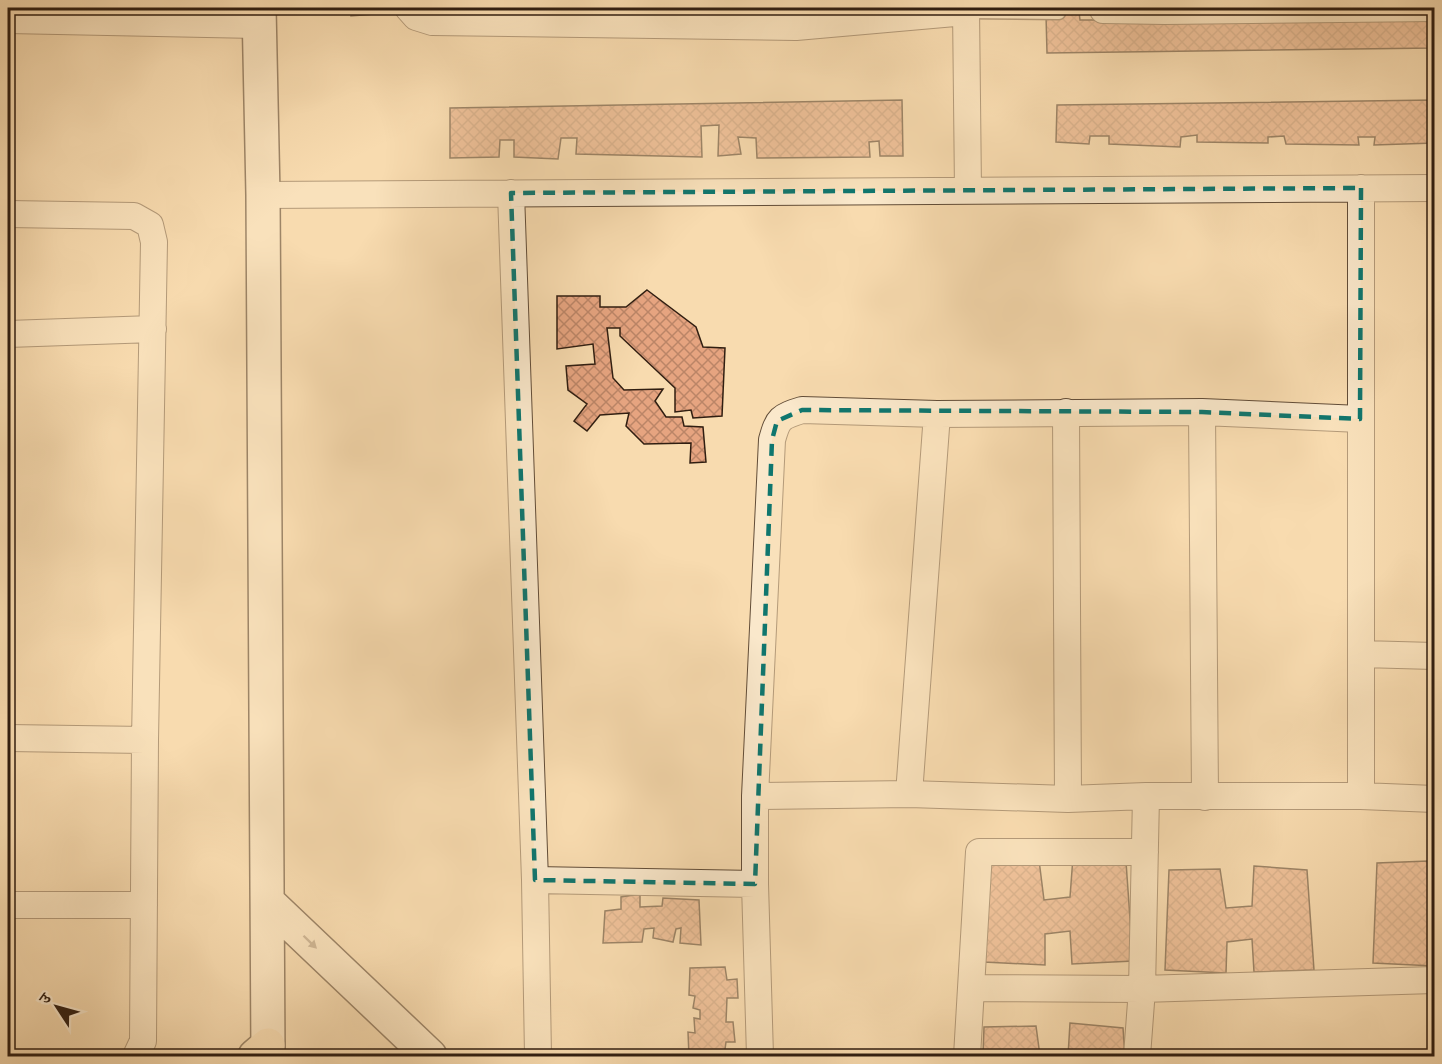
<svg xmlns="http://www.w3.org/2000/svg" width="1442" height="1064" viewBox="0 0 1442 1064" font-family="'IM FELL DW Pica','Noto Serif Devanagari',serif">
<defs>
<pattern id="building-cross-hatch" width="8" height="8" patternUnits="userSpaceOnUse" patternTransform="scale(1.5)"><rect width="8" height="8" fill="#e6a480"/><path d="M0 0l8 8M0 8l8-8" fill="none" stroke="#bb8567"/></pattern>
</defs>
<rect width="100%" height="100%" fill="#f8dbaf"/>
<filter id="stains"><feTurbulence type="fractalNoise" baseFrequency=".00333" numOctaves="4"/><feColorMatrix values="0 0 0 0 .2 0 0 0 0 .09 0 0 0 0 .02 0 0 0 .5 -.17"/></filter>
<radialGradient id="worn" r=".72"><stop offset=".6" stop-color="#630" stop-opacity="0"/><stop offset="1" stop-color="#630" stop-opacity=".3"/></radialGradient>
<path fill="url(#building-cross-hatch)" stroke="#301e11" stroke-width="1.5" d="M351,8H399V12L351,16Z
M1079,12L1080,20H1099L1434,12V48L1047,53L1046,15Z
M902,100L903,156H880L879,141L869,142L870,157L757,158L756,138L738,137L741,154L718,156L719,125L701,126L702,157L576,154L577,138H561L558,159L514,157V140H500L499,157L450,158V108Z
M1434,100V143L1374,145L1375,137H1358L1359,145L1286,144L1284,136L1268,137V143L1197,142V135L1181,137L1180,147L1109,144V136H1090L1089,144L1056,142L1057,105Z
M647,290L696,327L703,347L725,348L722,416L693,418L691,410L675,412V388L620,336V328H607L613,378L624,390L663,389L655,401L666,417H682L684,426L703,427L706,462L690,463L691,443L644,444L626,426L629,413L600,415L587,431L574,421L587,404L568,390L566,366L595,364L593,344L557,349V296H600V307H626Z
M1073,857L1126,862L1133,961L1072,964L1070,931L1045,934V965L984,962L987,862L1039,860L1044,900L1070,897Z
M1428,861L1434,901V966L1373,963L1377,863Z
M1254,866L1307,870L1314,970L1254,972L1252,939L1227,942L1226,973L1165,970L1169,870L1220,869L1226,908L1252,906Z
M640,894V907L662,906L663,898L699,900L701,945L680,943L681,928L676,929L673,942L653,938L654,928L644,929L642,942L603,943L605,911L621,909V897Z
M725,967L727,980L737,979L738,998H727L726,1022H733L735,1042H726L724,1056H689L688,1032L695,1033L694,1018L700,1019V1010L693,1008L695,996L689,995L690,968Z
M1070,1023L1123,1028L1125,1056H1068Z
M1036,1026L1040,1056H983L984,1027Z"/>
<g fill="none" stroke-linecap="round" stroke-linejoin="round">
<g stroke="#624d38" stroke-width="15">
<path id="lane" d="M966,12L1059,13"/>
</g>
<g stroke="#624d38" stroke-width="28">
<path id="street" d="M408,8L416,17L432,22L796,27L966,12
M966,8L968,191
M1103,10L1165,11L1434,8
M8,20L259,25
M1361,188V796
M511,193L535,880
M263,195L1434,188
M8,214L134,216L150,225L154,242L145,740L143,1041L136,1056
M8,334L153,329
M1066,412L1068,799
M1202,412L1205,797
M1362,654L1434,656
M8,738L145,740
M909,794L937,414
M755,796L909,794L1068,799L1146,796H1361L1434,799
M8,905H144
M971,988L1142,989L1146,796
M538,1056L535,880L755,884
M760,1056L755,884V796L772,440C778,418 780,417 802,410L937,414L1202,412L1360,419
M967,1056L979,852H1145
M1137,1056L1142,989L1434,980"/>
</g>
<g stroke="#301e11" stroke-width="36">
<path id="secondary" d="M259,8L263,195L268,1056
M268,902L430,1056"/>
</g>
<g stroke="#301e11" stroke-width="36">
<path id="primary" d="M255,1056L268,1045"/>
</g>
<use href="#lane" stroke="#fae8cb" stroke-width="12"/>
<use href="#street" stroke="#fae8cb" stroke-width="26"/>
<use href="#secondary" stroke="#fae8cb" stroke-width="33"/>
<use href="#primary" stroke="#f8dbaf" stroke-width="33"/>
</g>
<defs><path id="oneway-solid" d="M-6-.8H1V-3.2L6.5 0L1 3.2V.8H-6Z" transform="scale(1.5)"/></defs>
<use fill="#9f8d77" href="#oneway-solid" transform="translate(310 942) rotate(44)"/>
<path d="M0 0H1442V1064H0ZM1361,188L1360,419L1202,412L802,410L777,421L772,440L755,884L535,880L511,193Z" fill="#f8dbaf" fill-opacity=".55" fill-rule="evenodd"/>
<path fill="none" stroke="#0f766e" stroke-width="4.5" stroke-dasharray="12 8" stroke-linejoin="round" d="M1361,188L1360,419L1202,412L802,410L777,421L772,440L755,884L535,880L511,193Z"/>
<rect width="1442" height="1064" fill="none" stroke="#f8dbaf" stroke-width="30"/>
<rect x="9" y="9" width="1424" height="1046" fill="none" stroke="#301e11" stroke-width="3"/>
<rect x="15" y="15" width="1412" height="1034" fill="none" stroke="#301e11" stroke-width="1.5"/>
<g transform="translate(57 1007) rotate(306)" stroke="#fae8cb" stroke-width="4.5" paint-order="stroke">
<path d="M0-4.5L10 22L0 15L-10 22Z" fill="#301e11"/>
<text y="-9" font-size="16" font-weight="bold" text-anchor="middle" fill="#301e11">उ</text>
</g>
<rect width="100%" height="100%" filter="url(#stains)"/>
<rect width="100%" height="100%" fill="url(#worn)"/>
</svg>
